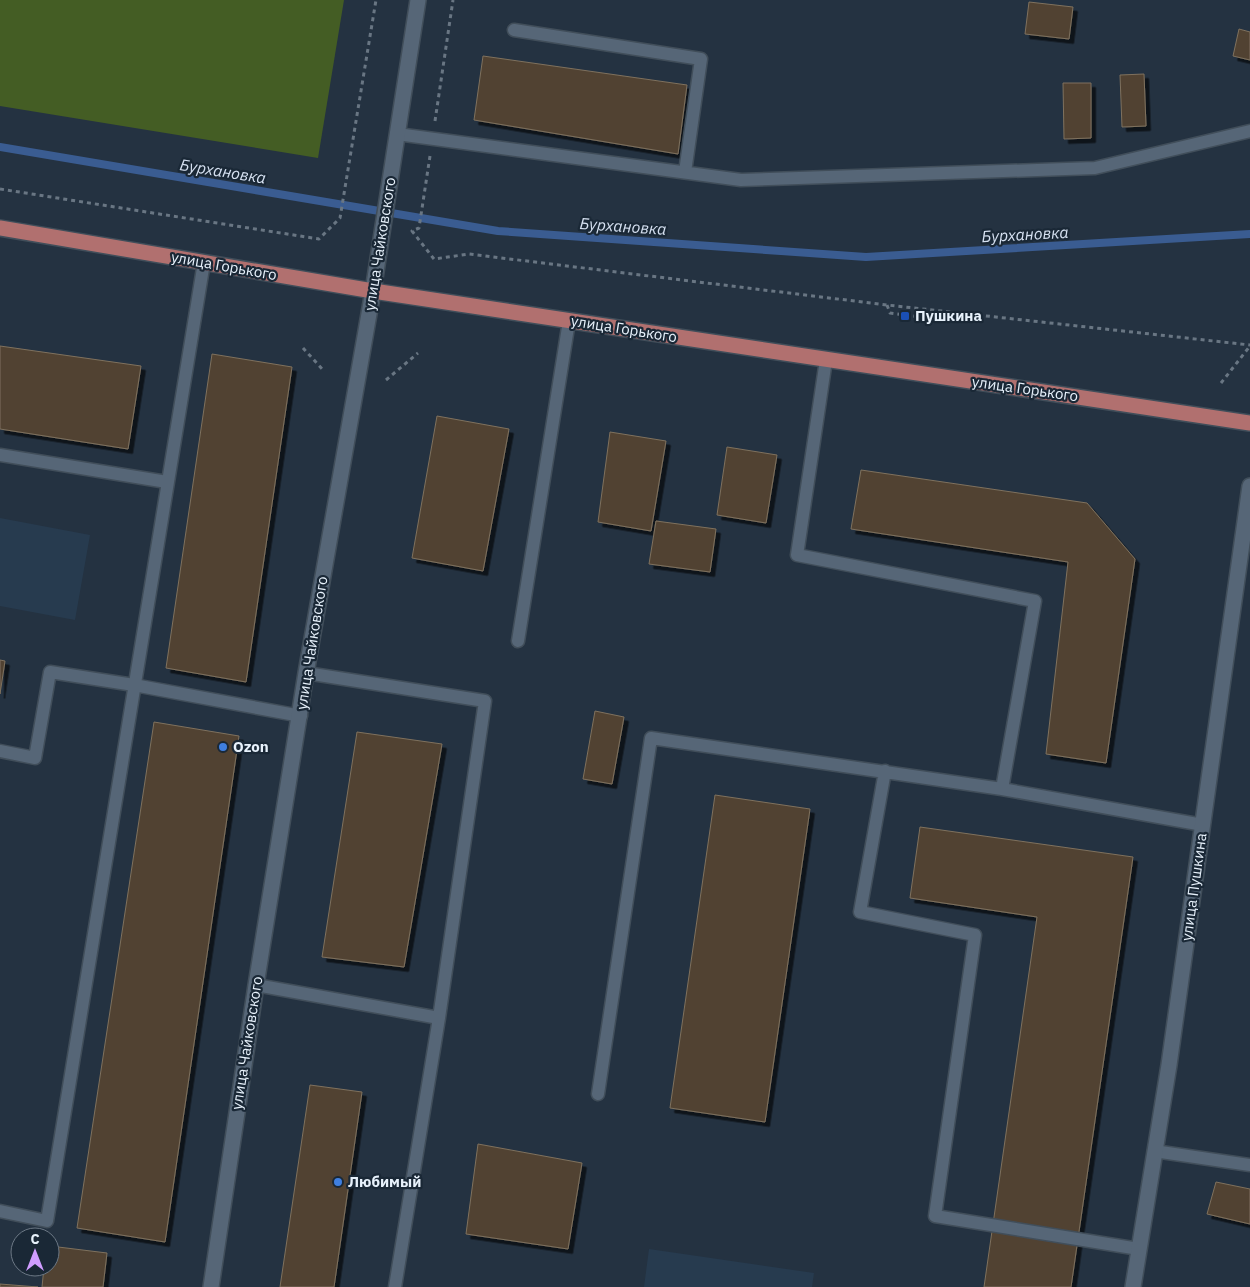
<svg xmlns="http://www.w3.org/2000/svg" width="1250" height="1287" viewBox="0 0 1250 1287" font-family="'IBM Plex Sans',sans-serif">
<defs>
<filter id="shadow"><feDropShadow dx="4.5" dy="4.5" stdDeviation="0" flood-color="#0009"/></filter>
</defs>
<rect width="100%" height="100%" fill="#243241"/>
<path fill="#273b4f" d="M0,518L90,535L75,620L0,606Z
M649,1249L814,1273L812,1287H644Z"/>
<path fill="#445d24" d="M0,0H344L318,158L0,106Z"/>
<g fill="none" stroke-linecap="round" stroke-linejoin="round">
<path stroke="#3a5c91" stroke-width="8" d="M0,147L498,231L866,257L1250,234"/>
</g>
<path fill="#514332" stroke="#7f715e" filter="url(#shadow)" d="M1029,2L1073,7L1069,39L1025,34Z
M1239,29L1250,32V60L1233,56Z
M483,56L687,85L678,154L474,120Z
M1144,74L1146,126L1122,127L1120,75Z
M1063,83H1091V138L1064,139Z
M0,346L141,366L128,449L0,429Z
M212,354L292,367L246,682L166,668Z
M437,416L509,429L483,571L412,558Z
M610,432L666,441L651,531L598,522Z
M727,447L777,455L766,523L717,515Z
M861,470L1087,503L1135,559L1106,763L1046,754L1068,562L851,529Z
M656,521L716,529L710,572L649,564Z
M0,660L5,661L0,694Z
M595,711L624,717L612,784L583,779Z
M154,722L239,736L165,1242L77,1228Z
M357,732L442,744L404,967L322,957Z
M715,795L810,809L765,1122L670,1108Z
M920,827L1133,857L1071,1287H984L1037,917L910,898Z
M310,1085L362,1092L334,1287H280Z
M478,1144L582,1163L568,1249L466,1234Z
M1216,1182L1250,1189V1224L1207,1214Z
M50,1246L107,1253L103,1287H42L44,1267H50Z
M0,1284L38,1287H0Z"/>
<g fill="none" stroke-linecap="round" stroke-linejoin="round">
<g stroke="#414e5a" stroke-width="15">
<path id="lane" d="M514,30L701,59L685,172
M397,134L741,180L1095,168L1250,131
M826,360L797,555L1035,601L1002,789
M0,455L167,482
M518,641L569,321
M306,673L485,701L439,1018
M0,751L35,758L50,672L134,685L301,716
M885,771L860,912L975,935L935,1216L1139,1249
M256,985L439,1018L395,1287
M598,1094L651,738L1002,789L1203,825
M1154,1151L1250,1165
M0,1211L47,1221L204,262"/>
</g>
<g stroke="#414e5a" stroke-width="18">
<path id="street" d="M1133,1287L1169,1065L1250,486"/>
</g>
<g stroke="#414e5a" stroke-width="18">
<path id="secondary" d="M211,1287L256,985L306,673L373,291L418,0"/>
</g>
<g stroke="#414e5a" stroke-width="18">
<path id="primary" d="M0,228L373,291L1250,423"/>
</g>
<path stroke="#697683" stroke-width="3" stroke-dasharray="4 4" stroke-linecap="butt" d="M435,121L453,0
M430,156L419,228L412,231L434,259L469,254L887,305L1250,345
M0,189L319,239L340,218L376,0
M887,305L890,313L920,317L924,309
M303,348L324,371
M386,380L418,353
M1221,383L1250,346"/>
<use href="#lane" stroke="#566677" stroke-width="12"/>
<use href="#street" stroke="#566677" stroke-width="15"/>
<use href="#secondary" stroke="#566677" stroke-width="15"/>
<use href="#primary" stroke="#b1706f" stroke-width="15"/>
</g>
<rect fill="#1a4fb4" stroke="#1a2836" stroke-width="2" x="900" y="311" width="10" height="10" rx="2.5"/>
<g fill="#3f7fe0" stroke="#1a2836" stroke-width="2">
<circle cx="223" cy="747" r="5"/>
<circle cx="338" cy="1182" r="5"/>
</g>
<g text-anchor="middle" stroke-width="4.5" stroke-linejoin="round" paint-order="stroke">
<g font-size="15" fill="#e7f1fb" stroke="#1a2836">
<text transform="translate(380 244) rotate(-81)" y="5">улица Чайковского</text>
<text transform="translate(224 266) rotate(10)" y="5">улица Горького</text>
<text transform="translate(624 329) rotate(9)" y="5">улица Горького</text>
<text transform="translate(1025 389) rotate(8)" y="5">улица Горького</text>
<text transform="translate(312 643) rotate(-81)" y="5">улица Чайковского</text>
<text transform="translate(1194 887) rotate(-82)" y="5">улица Пушкина</text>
<text transform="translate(247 1043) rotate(-81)" y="5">улица Чайковского</text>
</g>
<g font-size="15" font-weight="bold" fill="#e7f1fb" stroke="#1a2836" text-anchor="start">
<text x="915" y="321">Пушкина</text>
<text x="233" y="752">Ozon</text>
<text x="348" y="1187">Любимый</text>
</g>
<g font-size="16" font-style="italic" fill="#d6e1f1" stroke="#1a2836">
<text transform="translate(223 171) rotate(9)" y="6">Бурхановка</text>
<text transform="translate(623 226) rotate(4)" y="6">Бурхановка</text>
<text transform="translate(1025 234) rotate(-3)" y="6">Бурхановка</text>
</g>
</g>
<g transform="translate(35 1252)"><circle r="24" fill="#1a2836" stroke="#6c7885"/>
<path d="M0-4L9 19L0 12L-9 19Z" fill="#d09dff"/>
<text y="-8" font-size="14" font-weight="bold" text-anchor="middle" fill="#e7f1fb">С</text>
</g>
</svg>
